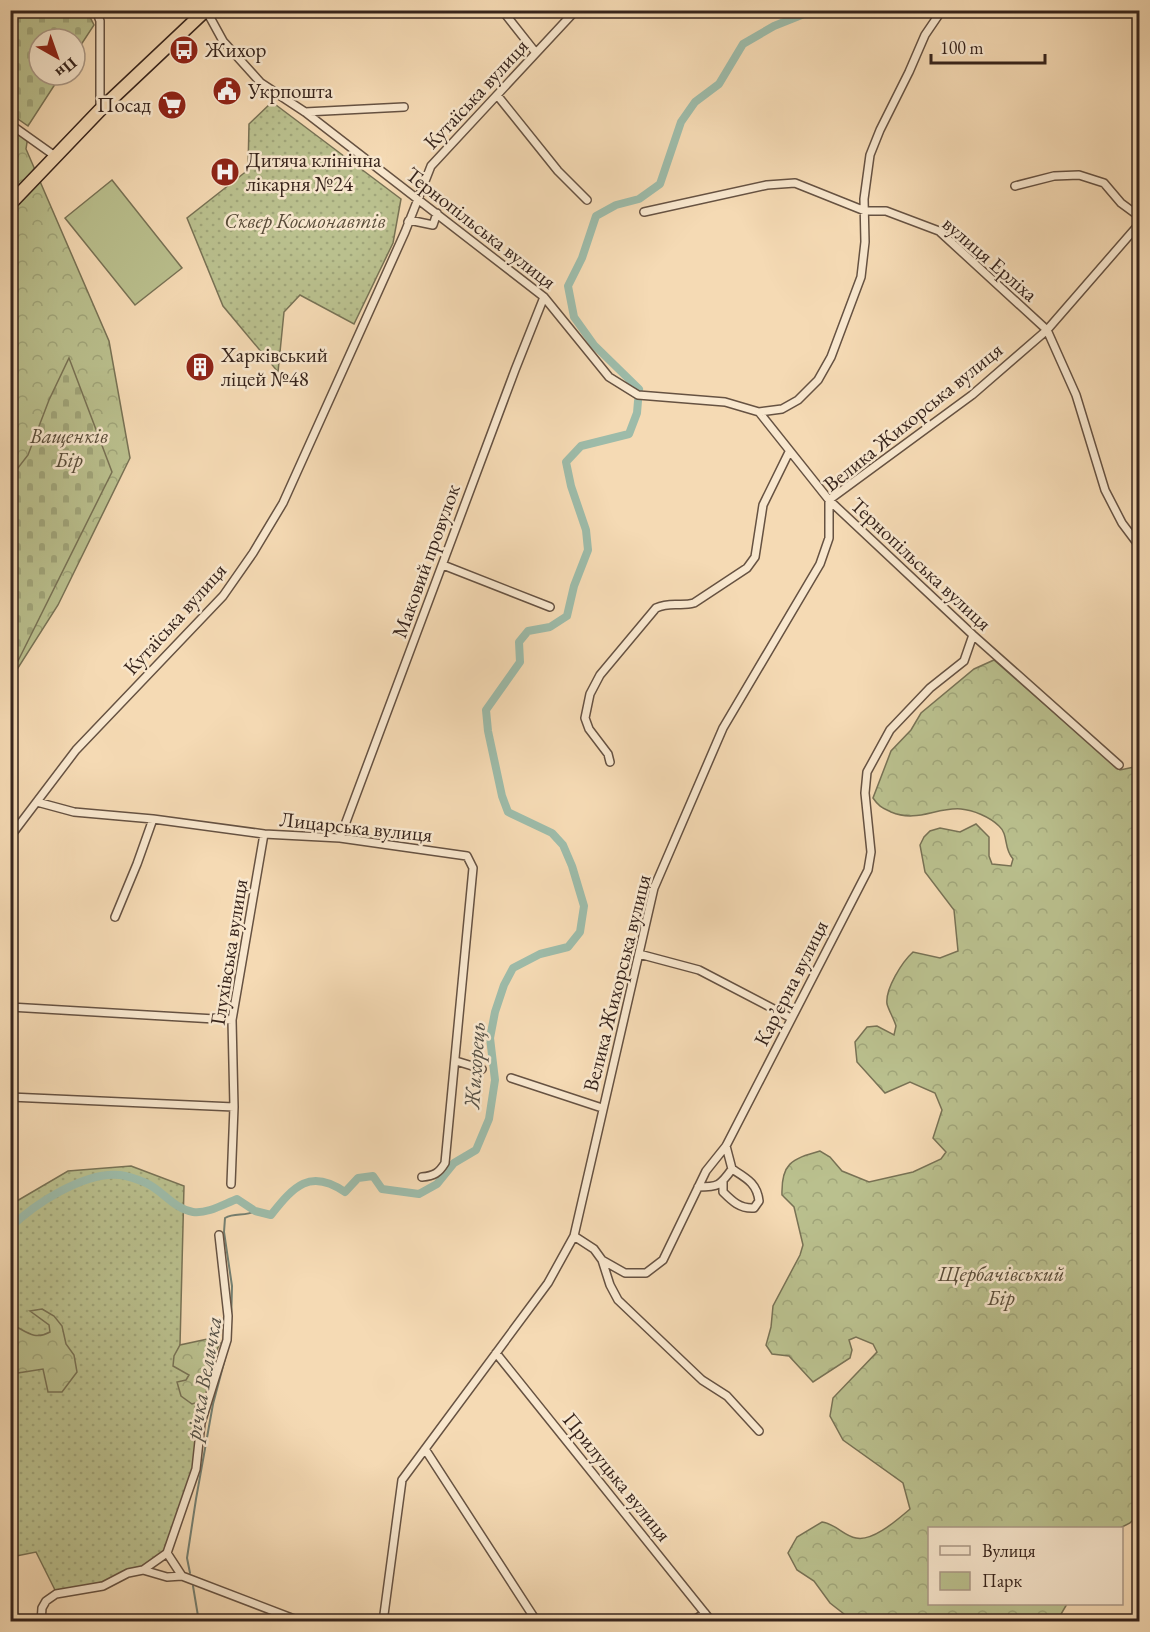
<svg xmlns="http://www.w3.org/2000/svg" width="1150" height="1632" viewBox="0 0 1150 1632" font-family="'EB Garamond',serif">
<defs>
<pattern id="green-dots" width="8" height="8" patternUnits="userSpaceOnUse" patternTransform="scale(1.5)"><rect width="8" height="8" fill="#bac08e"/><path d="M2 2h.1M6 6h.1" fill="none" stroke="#a0a57a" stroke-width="1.8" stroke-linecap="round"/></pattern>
<pattern id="forest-crowns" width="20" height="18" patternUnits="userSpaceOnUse" patternTransform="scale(1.5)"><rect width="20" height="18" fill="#bac08e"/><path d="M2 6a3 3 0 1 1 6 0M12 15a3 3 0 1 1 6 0" fill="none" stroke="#a0a57a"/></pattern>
<pattern id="cemetery-stones" width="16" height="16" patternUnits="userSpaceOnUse" patternTransform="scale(1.5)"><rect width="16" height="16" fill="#bac08e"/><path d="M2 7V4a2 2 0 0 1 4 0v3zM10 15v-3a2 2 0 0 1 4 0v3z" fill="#a0a57a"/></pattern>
</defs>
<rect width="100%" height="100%" fill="#f5dab4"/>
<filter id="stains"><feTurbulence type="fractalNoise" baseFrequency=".00333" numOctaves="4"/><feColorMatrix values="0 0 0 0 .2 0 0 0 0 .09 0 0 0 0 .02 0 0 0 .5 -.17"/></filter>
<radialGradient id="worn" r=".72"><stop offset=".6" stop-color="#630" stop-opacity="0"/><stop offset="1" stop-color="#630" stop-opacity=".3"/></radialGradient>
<path fill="url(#green-dots)" stroke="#787255" stroke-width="1.5" d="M272,102L401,199L393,243L354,324L300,295L284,312L278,372L223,306L187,218L248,170L249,124Z
M131,1166L184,1186L180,1345L196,1386L198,1428L196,1469L168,1549L143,1570L116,1579L56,1592L36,1552L11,1557L10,1205L68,1171Z"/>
<path fill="url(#forest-crowns)" stroke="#787255" stroke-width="1.5" d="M11,124L28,136L26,149L109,341L130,458L58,605L11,679Z
M994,660L1120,770L1139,766V1514L1130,1523L1120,1528H930V1604H1067L1057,1621H853L830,1603L814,1581L797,1570L788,1553L797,1537L822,1522C836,1524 844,1536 856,1538C873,1542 898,1519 910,1509L903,1483L843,1440L830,1416L833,1398L877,1352L873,1344L856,1337L849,1340L852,1350L850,1358L813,1382L789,1356L772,1354L766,1345L771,1327L773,1306L800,1255L803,1245L794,1207L782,1195C781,1164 791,1159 820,1151L830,1157L842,1171L869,1182L913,1172L941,1159L946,1152L933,1138L942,1110L935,1093L910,1082L885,1093L857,1062L855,1042L867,1027L877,1026L894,1035L896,1026C894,1019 889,1011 887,1004C885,989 902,962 913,952L940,958L958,951L954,910L925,872L920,845L924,837L930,831L940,828L960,832L976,824L989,837V856L992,864L1011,866L1013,859C1003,848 1009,835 999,826C990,817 973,810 961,809C936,807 917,823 891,812C883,808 879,807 873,798L891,751L911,730L921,713L974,669Z
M42,1309L54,1316L62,1326L66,1344L74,1355L77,1372L62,1392H48L43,1369L11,1374V1324C26,1331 34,1341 50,1332L49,1325L30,1311Z
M212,1338L220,1343L210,1365L214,1372L205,1400L192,1404L181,1396L177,1382L186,1380L189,1375L173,1366L174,1356L180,1345Z"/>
<path fill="url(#cemetery-stones)" stroke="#787255" stroke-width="1.5" d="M11,10L87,11L94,25L75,54V39H39V75H61L28,126L11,114Z
M69,358L112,472L11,675V477L28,455L49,400Z"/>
<path fill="#bac08e" stroke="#787255" stroke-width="1.5" d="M112,180L182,268L135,305L65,218Z"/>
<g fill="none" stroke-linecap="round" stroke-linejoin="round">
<path stroke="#747f71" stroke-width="2" d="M231,1325L232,1286L224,1232L225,1218C235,1212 245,1217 255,1211
M190,1573L187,1558L196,1499L213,1404L226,1355
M193,1586L199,1622"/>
<path stroke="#9dbba9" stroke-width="8" d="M639,389L594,345L574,317L568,286L582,258L596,216L616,205L639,199L660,184L681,122L695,102L719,84L743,44L774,26L814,10
M10,1228C34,1204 85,1171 120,1175C128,1176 139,1180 146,1183C162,1190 174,1209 193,1212C207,1214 224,1204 237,1199L255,1211L271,1215C294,1186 310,1168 345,1192L358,1178L373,1176L382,1189L419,1194L437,1184L454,1163L476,1150L489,1119L495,1080L490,1038L495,1012L504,985L513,968L540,954L568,947L580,932L584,906L572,866L563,845L552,833L508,812L502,796L488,731L486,710L520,662L519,642L528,631L550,627L567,616L574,586L588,550L586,530L571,486L566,462L581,446L629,434L637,413L638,401"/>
<g stroke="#665242" stroke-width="10">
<path id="street" d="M96,10L100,21V110
M206,10L223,41L261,83L305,112L544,297L609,377L638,395L725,402L759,412L829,500L973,635L1119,765
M502,10L536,53
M497,95L558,171L587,200
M305,112L404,107
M10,124L55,156
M1015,186L1054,176L1079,175L1104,183L1121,203L1140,217
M644,212L767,185L795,183L865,211H886L939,231L1047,330L1076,395L1105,490L1122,523L1140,547
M408,222L409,220L433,225L437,213
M759,412L782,409L798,400L818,380L831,357L861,277L865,242L864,199L870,155L880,130L909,72L925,35L942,10
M443,565L550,607
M610,762L608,754L589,729L585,718L590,694L600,675L656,608C671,601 680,607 694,603L747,568L755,557L763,505L789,452
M37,802L74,812L153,819L264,834L340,838L467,856L473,868L445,1163C439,1173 434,1176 422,1177
M10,837L76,750L223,596L253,553L283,503L405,232L431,166L576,10
M340,838L515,370L544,297
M115,917L137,864L153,819
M639,954L699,970L791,1018
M10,1007L232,1020
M456,1061L482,1069
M511,1078L602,1108
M10,1097L234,1107
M723,1182V1192C732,1201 740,1209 754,1208L759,1201C757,1183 746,1178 732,1169L726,1146
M231,1184L234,1107L232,1020L264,834
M698,1187C718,1187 720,1186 732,1169
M574,1236L594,1249L602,1260L625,1273H646L663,1260L706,1171L726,1146L868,870L871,852L865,793L867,772L890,730L930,688L964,661L973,635
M602,1260L610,1285L618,1300L702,1380L727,1396L759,1431
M496,1353L712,1622
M425,1449L537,1622
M143,1570L167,1553
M182,1576L167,1553L196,1469L201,1423L227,1340L228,1316L219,1235
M41,1622L42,1608L46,1601L56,1594L103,1586L128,1573L143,1570L167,1577L182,1576L302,1622
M383,1622L402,1480L548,1283L574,1236L654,888L723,728L820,564L829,538V500L972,395L1047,330L1140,223
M691,1622L705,1613"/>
</g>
<g stroke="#37241c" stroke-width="15">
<path id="highway" d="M10,204L100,110L206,10"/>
</g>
<use href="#street" stroke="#f8e7ce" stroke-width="7"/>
<use href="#highway" stroke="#f5dab4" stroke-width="12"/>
</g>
<defs>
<g id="bus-disc" transform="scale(1.5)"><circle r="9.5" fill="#8f2418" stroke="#f8e7ce"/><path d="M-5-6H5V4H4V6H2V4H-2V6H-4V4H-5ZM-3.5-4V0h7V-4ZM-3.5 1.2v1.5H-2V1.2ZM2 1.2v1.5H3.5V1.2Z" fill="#fff"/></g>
<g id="civic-disc" transform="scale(1.5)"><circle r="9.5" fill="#8f2418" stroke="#f8e7ce"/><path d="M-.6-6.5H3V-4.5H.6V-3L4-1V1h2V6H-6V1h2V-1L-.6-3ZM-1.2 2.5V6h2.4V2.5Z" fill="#fff"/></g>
<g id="supermarket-disc" transform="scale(1.5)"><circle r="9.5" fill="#8f2418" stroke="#f8e7ce"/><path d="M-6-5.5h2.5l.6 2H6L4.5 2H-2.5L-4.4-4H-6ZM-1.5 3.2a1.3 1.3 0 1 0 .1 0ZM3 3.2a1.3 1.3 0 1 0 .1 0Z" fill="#fff"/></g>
<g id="hospital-disc" transform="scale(1.5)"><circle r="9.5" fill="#8f2418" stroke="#f8e7ce"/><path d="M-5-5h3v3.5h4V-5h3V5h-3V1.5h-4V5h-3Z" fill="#fff"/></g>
<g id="building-disc" transform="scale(1.5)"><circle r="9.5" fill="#8f2418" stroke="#f8e7ce"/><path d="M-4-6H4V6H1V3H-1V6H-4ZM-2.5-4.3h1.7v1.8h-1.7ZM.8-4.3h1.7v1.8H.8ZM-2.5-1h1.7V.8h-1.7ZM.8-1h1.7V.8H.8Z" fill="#fff"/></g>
</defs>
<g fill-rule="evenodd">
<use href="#bus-disc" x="184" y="50"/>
<use href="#civic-disc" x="227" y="91"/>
<use href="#supermarket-disc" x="172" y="105"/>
<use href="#hospital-disc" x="225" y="172"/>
<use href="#building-disc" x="200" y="367"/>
</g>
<g text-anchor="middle" stroke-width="5" stroke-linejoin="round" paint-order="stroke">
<g font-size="21" fill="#37241c" stroke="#f8e7ce" text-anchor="start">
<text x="205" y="57">Жихор</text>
<text x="248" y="98">Укрпошта</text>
<text x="151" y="112" text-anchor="end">Посад</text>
<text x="246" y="167">Дитяча клінічна<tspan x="246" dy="24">лікарня №24</tspan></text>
<text x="221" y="362">Харківський<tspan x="221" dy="24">ліцей №48</tspan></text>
</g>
<g font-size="21" fill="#37241c" stroke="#f8e7ce">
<text transform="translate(476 94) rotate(-47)" y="7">Кутаїська вулиця</text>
<text transform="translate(481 228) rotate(38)" y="7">Тернопільська вулиця</text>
<text transform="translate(990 259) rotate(41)" y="7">вулиця Ерліха</text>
<text transform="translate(913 417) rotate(-39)" y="7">Велика Жихорська вулиця</text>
<text transform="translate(426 561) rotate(-70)" y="7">Маковий провулок</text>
<text transform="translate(921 564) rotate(43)" y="7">Тернопільська вулиця</text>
<text transform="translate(175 619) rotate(-48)" y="7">Кутаїська вулиця</text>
<text transform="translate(356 827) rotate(6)" y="7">Лицарська вулиця</text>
<text transform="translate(229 952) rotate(-81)" y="7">Глухівська вулиця</text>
<text transform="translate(617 983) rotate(-76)" y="7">Велика Жихорська вулиця</text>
<text transform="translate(791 983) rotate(-63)" y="7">Кар’єрна вулиця</text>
<text transform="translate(617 1477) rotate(51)" y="7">Прилуцька вулиця</text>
</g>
<g font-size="21" font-style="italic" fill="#584b38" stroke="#f8e7ce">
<text x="305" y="228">Сквер Космонавтів</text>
<text x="69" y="443">Ващенків<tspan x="69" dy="24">Бір</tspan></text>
<text x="1001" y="1281">Щербачівський<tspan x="1001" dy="24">Бір</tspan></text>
</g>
<g font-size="22" font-style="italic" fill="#565146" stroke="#f8e7ce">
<text transform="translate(474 1065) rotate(-86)" y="8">Жихорець</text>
<text transform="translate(203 1378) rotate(-80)" y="8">річка Величка</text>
</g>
</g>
<rect width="1150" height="1632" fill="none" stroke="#f5dab4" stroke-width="36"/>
<rect x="12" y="12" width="1126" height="1608" fill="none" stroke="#37241c" stroke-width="3"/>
<rect x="18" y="18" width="1114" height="1596" fill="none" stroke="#37241c" stroke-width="1.5"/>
<rect x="928" y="1527" width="195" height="78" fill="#f8e7ce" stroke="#ab9987" stroke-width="1.5"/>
<rect x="940" y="1546" width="30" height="9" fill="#f8e7ce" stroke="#ab9987" stroke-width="1.5"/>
<text x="982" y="1557" font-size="18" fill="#37241c">Вулиця</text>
<rect x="940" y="1572" width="30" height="18" fill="#bac08e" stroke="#ab9987" stroke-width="1.5"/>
<text x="982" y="1587" font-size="18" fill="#37241c">Парк</text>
<g transform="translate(57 57) rotate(140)"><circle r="28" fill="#f8e7ce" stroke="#ab9987" stroke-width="1.5"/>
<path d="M0-4.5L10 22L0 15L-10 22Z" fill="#8f2418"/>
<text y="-9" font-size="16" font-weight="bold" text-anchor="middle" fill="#37241c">Пн</text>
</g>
<path d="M931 54v9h114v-9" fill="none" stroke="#37241c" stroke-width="3"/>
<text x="940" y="54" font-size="18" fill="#37241c" stroke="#f8e7ce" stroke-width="4.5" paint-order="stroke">100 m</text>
<rect width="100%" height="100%" filter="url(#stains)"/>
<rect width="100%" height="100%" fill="url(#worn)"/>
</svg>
